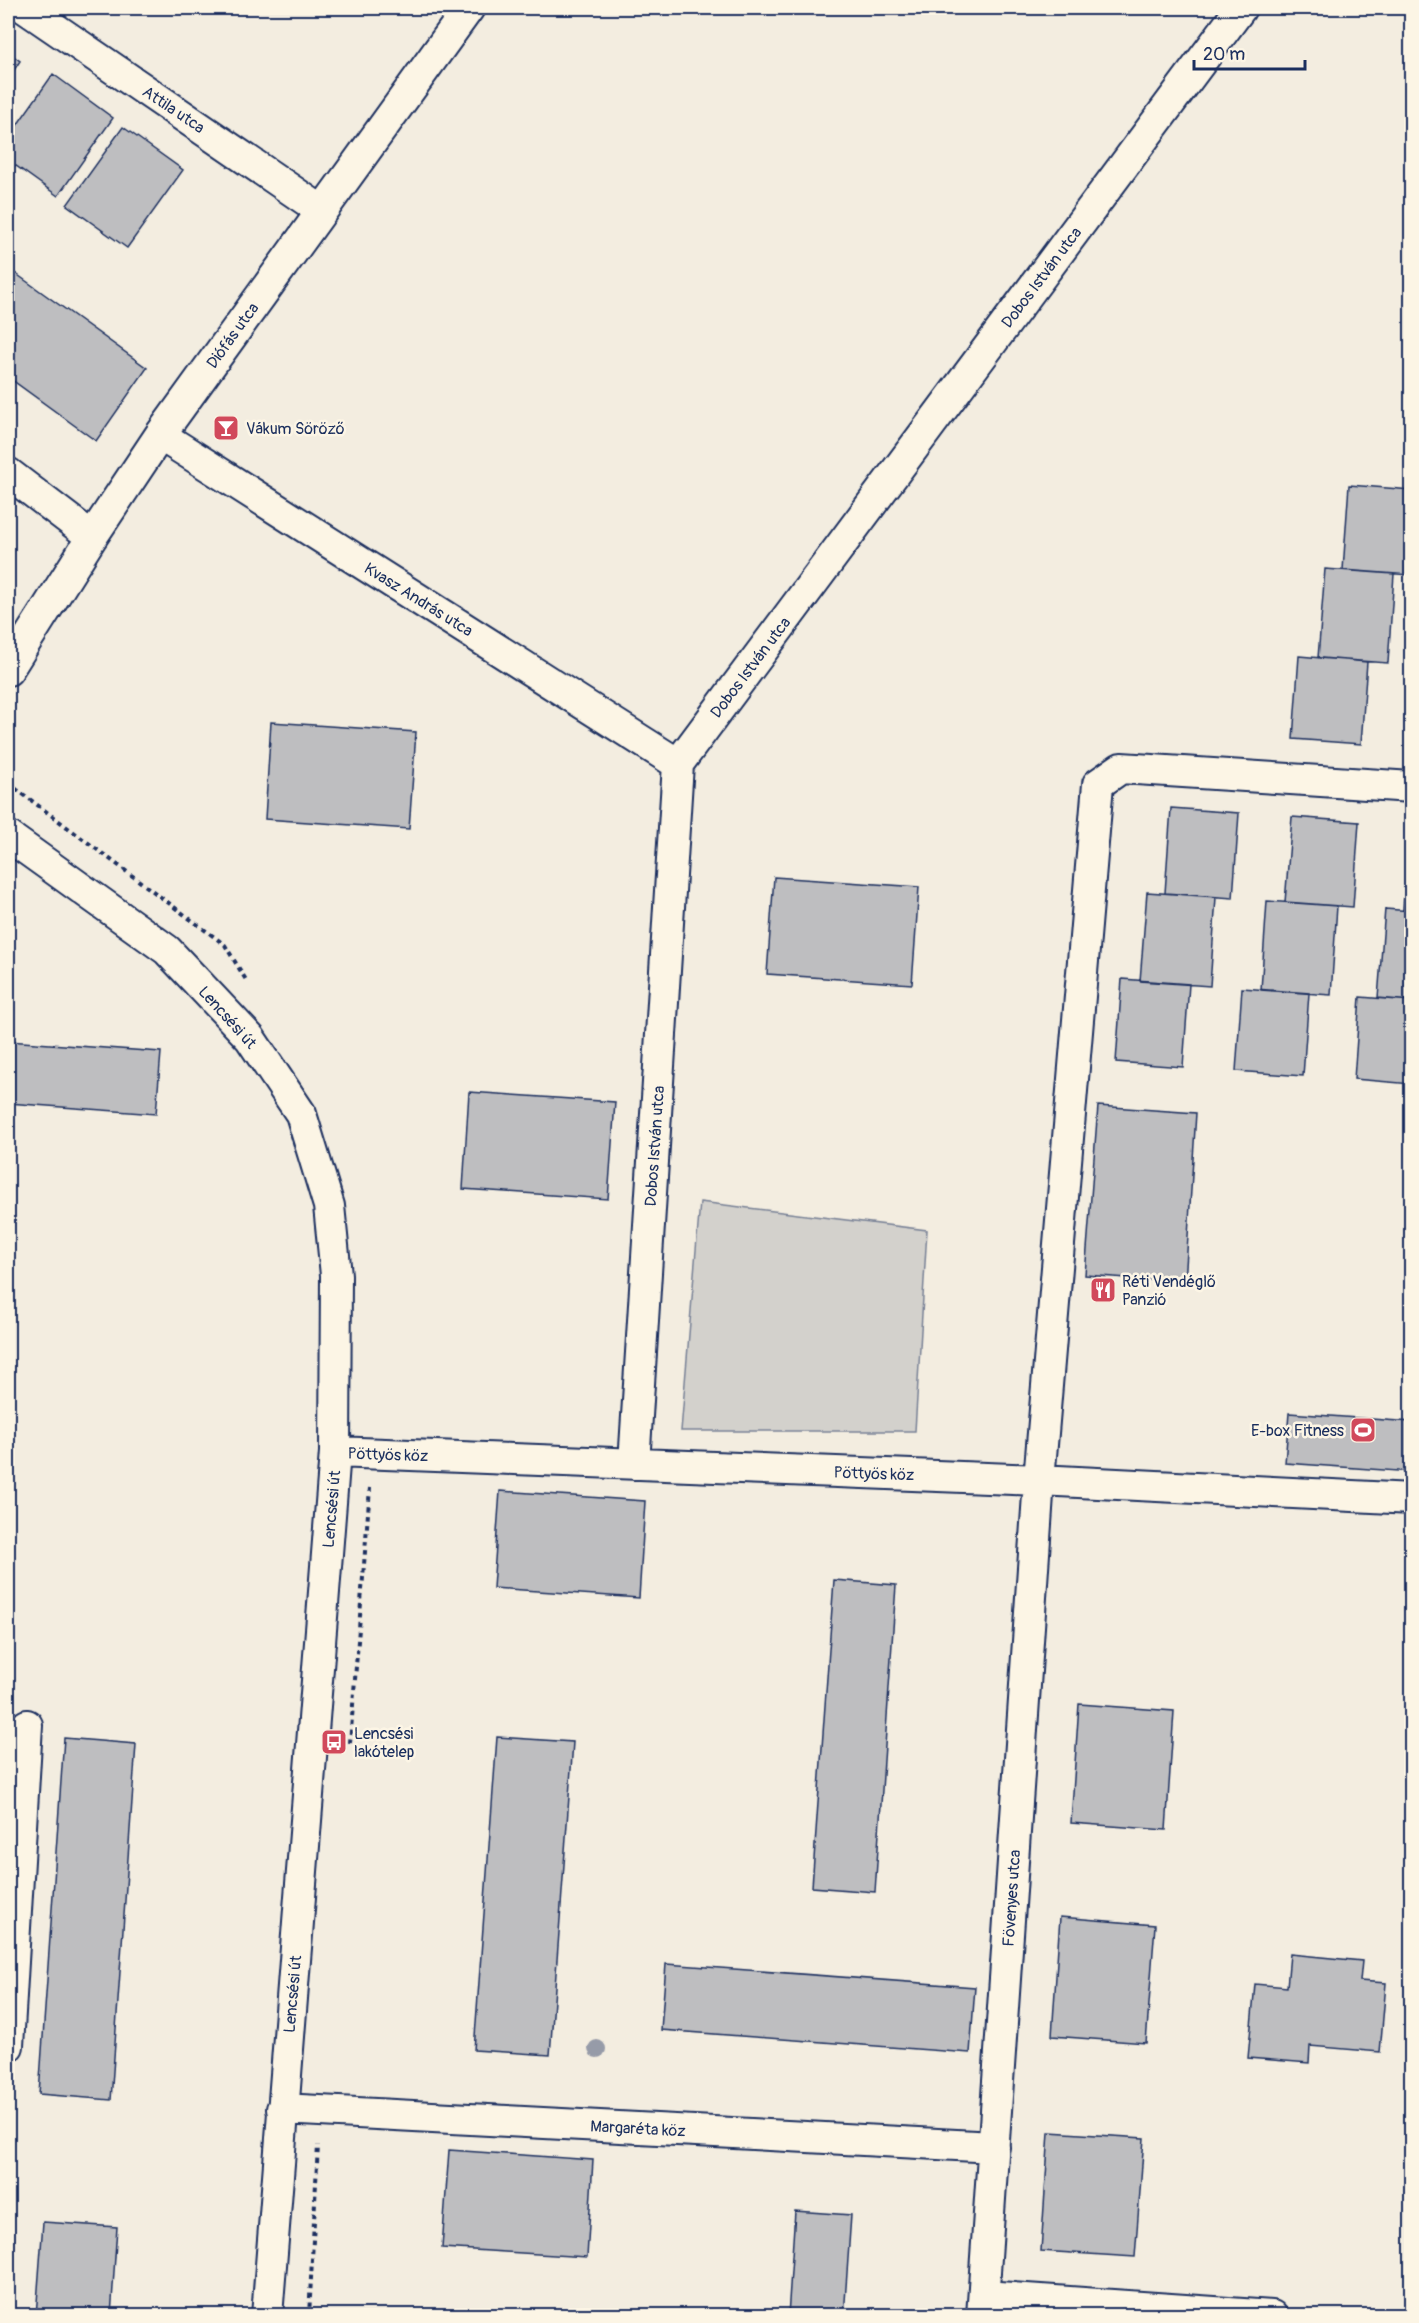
<svg xmlns="http://www.w3.org/2000/svg" width="1419" height="2323" viewBox="0 0 1419 2323" font-family="Pangolin,sans-serif">
<rect width="100%" height="100%" fill="#f3ede0"/>
<filter id="ink" filterUnits="userSpaceOnUse"><feTurbulence type="fractalNoise" baseFrequency=".0167" numOctaves="2"/><feDisplacementMap in="SourceGraphic" scale="12" xChannelSelector="R" yChannelSelector="G"/><feConvolveMatrix kernelMatrix="1 2 1 2 8 2 1 2 1" color-interpolation-filters="sRGB"/></filter>
<g filter="url(#ink)">
<path fill="#d3d1cc" stroke="#778095" stroke-width="1.5" d="M700,1202L927,1230L915,1431H681Z"/>
<path fill="#bebec0" stroke="#1b2f5e" stroke-width="1.5" d="M8,52L20,61L8,79Z
M53,74L113,118L58,196L8,160V138Z
M123,127L183,170L127,248L67,205Z
M8,268L147,368L96,441L8,377Z
M1349,485L1412,490L1410,575L1343,570Z
M1325,569L1394,574L1388,663L1318,658Z
M1299,656L1367,662L1361,744L1293,739Z
M271,722L416,732L409,829L265,819Z
M1171,808L1239,813L1233,898L1165,893Z
M1292,817L1359,822L1353,907L1285,902Z
M1409,826H1412V911L1403,910Z
M774,877L919,887L912,984L767,974Z
M1147,892L1216,897L1210,986L1140,981Z
M1267,901L1337,906L1331,995L1261,990Z
M1385,909L1412,911V1001L1378,998Z
M1122,979L1189,984L1183,1067L1116,1062Z
M1242,988L1309,993L1303,1076L1236,1071Z
M1360,997L1412,1001V1084L1354,1079Z
M8,1041L161,1052L156,1114L8,1103Z
M469,1092L615,1102L608,1199L463,1189Z
M1098,1106L1196,1113L1185,1282L1085,1275Z
M1289,1413L1412,1422V1472L1285,1463Z
M500,1491L645,1501L639,1598L493,1588Z
M834,1580L896,1585L875,1892L812,1887Z
M1079,1704L1174,1711L1166,1830L1071,1823Z
M497,1737L573,1742L550,2055L474,2050Z
M64,1738L136,1744L111,2100L39,2094Z
M1060,1917L1155,1925L1146,2043L1052,2036Z
M1290,1954L1362,1961L1360,1981L1386,1983L1380,2052L1310,2046L1309,2063L1248,2058L1255,1984L1287,1987Z
M666,1964L975,1987L970,2053L661,2030Z
M1049,2132L1144,2138L1135,2257L1041,2251Z
M449,2150L593,2160L587,2257L442,2248Z
M795,2211L851,2215L844,2316H788Z
M43,2222L117,2227L111,2316H36Z"/>
<g fill="none" stroke-linecap="round" stroke-linejoin="round">
<g stroke="#1b2f5e" stroke-width="34">
<path id="minor" d="M25,8L322,211
M160,435L678,764
M8,473L92,537
M8,670L92,537L160,435L469,8
M8,836L167,950L250,1038L301,1114L329,1206L336,1275L335,1452L267,2316
M335,1452L1039,1480L1412,1499
M634,1464L678,764L1241,8
M8,2046L27,1725
M282,2109L994,2147
M984,2296L1272,2316
M982,2316L1039,1480L1098,784L1121,768L1412,787"/>
</g>
<path stroke="#1b2f5e" stroke-width="4" stroke-dasharray="4.5 4.5" stroke-linecap="butt" d="M8,783L225,945L246,980
M350,1743L370,1488
M309,2316L318,2145"/>
<use href="#minor" stroke="#fcf5e5" stroke-width="30"/>
</g>
<circle fill="#969ba8" cx="597" cy="2049" r="9"/>
</g>
<defs>
<g id="bar-square" transform="scale(1.35)"><rect x="-9" y="-9" width="18" height="18" rx="4" fill="#d1495b" stroke="#fcf5e5"/><path d="M-6-5H6L.8 .8V4.5H3.5V6h-7V4.5H-.8V.8Z" fill="#fff"/></g>
<g id="restaurant-square" transform="scale(1.35)"><rect x="-9" y="-9" width="18" height="18" rx="4" fill="#d1495b" stroke="#fcf5e5"/><path d="M-5-6h1v4h1v-4h1v4h1v-4h1v5L-1.5 .5V6h-2V.5L-5-1ZM5-6V6H3V1.5H1.5Q1.5-4 5-6Z" fill="#fff"/></g>
<g id="stadium-square" transform="scale(1.35)"><rect x="-9" y="-9" width="18" height="18" rx="4" fill="#d1495b" stroke="#fcf5e5"/><path d="M0-5a6.5 5 0 1 0 0 10a6.5 5 0 1 0 0-10ZM-3.5-1.8h7v3.6h-7Z" fill="#fff"/></g>
<g id="bus-square" transform="scale(1.35)"><rect x="-9" y="-9" width="18" height="18" rx="4" fill="#d1495b" stroke="#fcf5e5"/><path d="M-5-6H5V4H4V6H2V4H-2V6H-4V4H-5ZM-3.5-4V0h7V-4ZM-3.5 1.2v1.5H-2V1.2ZM2 1.2v1.5H3.5V1.2Z" fill="#fff"/></g>
</defs>
<g fill-rule="evenodd">
<use href="#bar-square" x="226" y="428"/>
<use href="#restaurant-square" x="1103" y="1290"/>
<use href="#stadium-square" x="1363" y="1430"/>
<use href="#bus-square" x="334" y="1742"/>
</g>
<g text-anchor="middle" stroke-width="5" stroke-linejoin="round" paint-order="stroke">
<g font-size="16" fill="#1b2f5e" stroke="#fcf5e5">
<text transform="translate(174 109) rotate(34)" y="6">Attila utca</text>
<text transform="translate(1041 277) rotate(-53)" y="6">Dobos István utca</text>
<text transform="translate(232 335) rotate(-54)" y="6">Diófás utca</text>
<text transform="translate(419 599) rotate(32)" y="6">Kvasz András utca</text>
<text transform="translate(750 667) rotate(-53)" y="6">Dobos István utca</text>
<text transform="translate(228 1017) rotate(48)" y="6">Lencsési út</text>
<text transform="translate(654 1146) rotate(-86)" y="6">Dobos István utca</text>
<text transform="translate(388 1454) rotate(2)" y="6">Pöttyös köz</text>
<text transform="translate(874 1473) rotate(2)" y="6">Pöttyös köz</text>
<text transform="translate(331 1509) rotate(-85)" y="6">Lencsési út</text>
<text transform="translate(1011 1898) rotate(-86)" y="6">Fövenyes utca</text>
<text transform="translate(292 1994) rotate(-85)" y="6">Lencsési út</text>
<text transform="translate(638 2128) rotate(3)" y="6">Margaréta köz</text>
</g>
<g font-size="16" fill="#1b2f5e" stroke="#fcf5e5" text-anchor="start">
<text x="246" y="434">Vákum Söröző</text>
<text x="1122" y="1287">Réti Vendéglő<tspan x="1122" dy="18">Panzió</tspan></text>
<text x="1344" y="1436" text-anchor="end">E-box Fitness</text>
<text x="354" y="1739">Lencsési<tspan x="354" dy="18">lakótelep</tspan></text>
</g>
</g>
<rect width="1419" height="2323" fill="none" stroke="#fcf5e5" stroke-width="30"/>
<rect x="15" y="15" width="1389" height="2293" fill="none" stroke="#1b2f5e" stroke-width="2" filter="url(#ink)"/>
<path d="M1194 60v9h111v-9" fill="none" stroke="#1b2f5e" stroke-width="3"/>
<text x="1203" y="60" font-size="18" fill="#1b2f5e" stroke="#fcf5e5" stroke-width="4.5" paint-order="stroke">20 m</text>
</svg>
